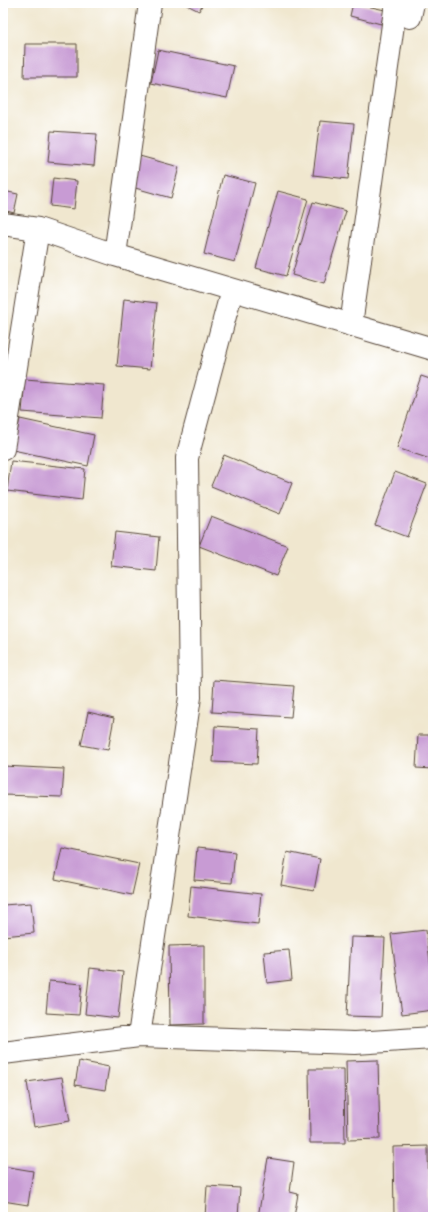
<svg xmlns="http://www.w3.org/2000/svg" width="436" height="1220" viewBox="0 0 436 1220" font-family="'Balsamiq Sans',sans-serif">
<rect width="100%" height="100%" fill="#fff"/>
<filter id="ink" filterUnits="userSpaceOnUse"><feTurbulence type="fractalNoise" baseFrequency=".025" numOctaves="2"/><feDisplacementMap in="SourceGraphic" scale="8" xChannelSelector="R" yChannelSelector="G"/><feConvolveMatrix kernelMatrix="1 2 1 2 8 2 1 2 1" color-interpolation-filters="sRGB"/></filter>
<filter id="wash" filterUnits="userSpaceOnUse"><feTurbulence type="fractalNoise" baseFrequency=".012" numOctaves="4" result="noise"/><feDisplacementMap in="SourceGraphic" scale="16" xChannelSelector="R" yChannelSelector="G"/><feGaussianBlur stdDeviation="0.9" result="paint"/><feColorMatrix in="noise" values="0 0 0 0 0 0 0 0 0 0 0 0 0 0 0 0 0 1.4 0 .05"/><feComposite in="paint" operator="in"/></filter>
<g filter="url(#wash)">
<rect width="100%" height="100%" fill="#f0e7cf"/>
<g id="blocks">
<path fill="#c89bd4" d="M183,3H203L199,11Z
M353,3L385,10L381,24L350,16Z
M25,44H77V77H24Z
M158,50L234,66L227,98L151,83Z
M320,121L354,124L348,179L313,175Z
M51,131L97,134L94,166L48,162Z
M136,155L179,167L171,198L128,186Z
M223,175L255,183L235,262L204,254Z
M53,178L77,181L74,209L50,206Z
M3,191L18,194L14,213L3,210Z
M278,191L308,199L286,276L256,268Z
M313,202L346,211L324,284L292,275Z
M124,299L157,303L150,369L117,366Z
M421,376L433,380V460L397,448Z
M25,379L104,385L101,418L22,412Z
M20,419L94,435L88,466L13,450Z
M224,455L292,483L280,514L211,486Z
M11,461L85,469L82,500L7,491Z
M395,472L427,484L407,537L375,525Z
M211,516L288,546L276,576L199,546Z
M115,532L159,537L156,571L111,566Z
M214,680L294,686L291,717L212,712Z
M88,712L114,718L108,750L81,745Z
M215,726L259,729L257,764L213,762Z
M418,735H433V769L416,768Z
M3,766L64,769L62,797L3,795Z
M62,848L139,864L132,895L55,879Z
M197,848L235,852L232,883L194,880Z
M287,852L320,859L314,891L281,885Z
M191,886L261,894L258,924L188,916Z
M31,903L34,933L3,936V905Z
M426,930L433,985V1010L402,1014L391,934Z
M351,937L385,938L381,1017L347,1016Z
M204,945V1024L170,1025L169,946Z
M289,950L292,980L267,983L264,952Z
M90,968L123,972L118,1018L85,1014Z
M49,981L82,984L79,1015L46,1013Z
M378,1060L380,1139L348,1140L346,1061Z
M79,1061L109,1067L105,1090L75,1085Z
M309,1069H344L345,1143H310Z
M62,1077L70,1121L34,1127L27,1082Z
M428,1146L429,1217H394L393,1147Z
M268,1158L294,1162L290,1192L298,1194L294,1217H258Z
M3,1166L33,1171L28,1205L3,1201Z
M207,1186L240,1188L238,1217H205Z"/>
</g>
</g>
<g filter="url(#ink)">
<use href="#blocks" fill-opacity="0" stroke="#564639" stroke-width="1"/>
<g fill="none" stroke-linecap="round" stroke-linejoin="round">
<g stroke="#564639" stroke-width="24">
<path id="minor" d="M410,17L413,3
M3,224L38,229L115,255L433,349
M115,255L150,3
M351,325L396,3
M3,449L38,229
M139,1036L190,697L187,458L232,290
M3,1053L139,1036L355,1043L433,1038"/>
</g>
<use href="#minor" stroke="#fff" stroke-width="22"/>
</g>
</g>
<rect width="436" height="1220" fill="none" stroke="#fff" stroke-width="16"/>
</svg>
